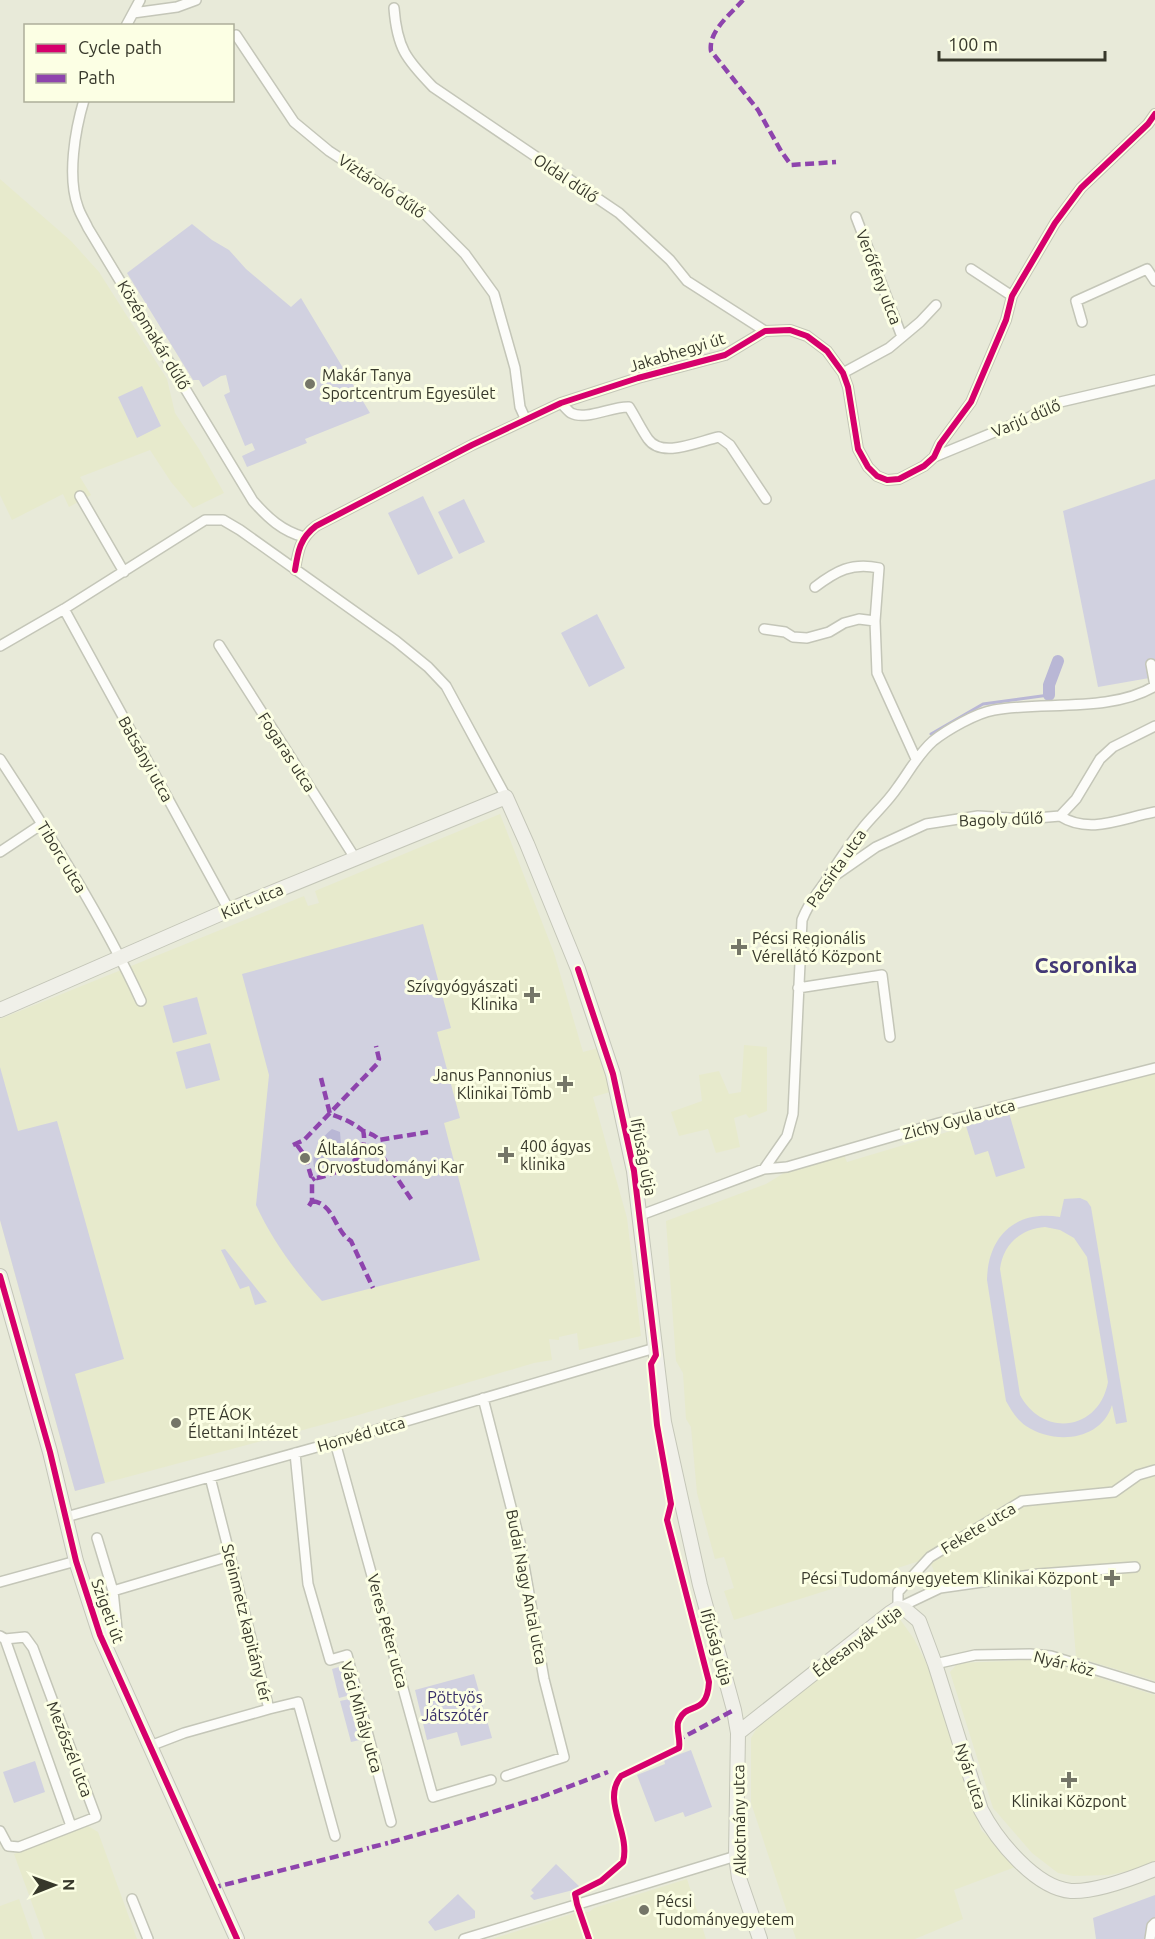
<svg xmlns="http://www.w3.org/2000/svg" width="1155" height="1939" viewBox="0 0 1155 1939" font-family="Ubuntu,sans-serif">
<rect width="100%" height="100%" fill="#e8ead9"/>
<path fill="#e7eacc" d="M0,179L71,241L99,272L167,379L175,413L199,449L224,493L193,508L171,482L150,450L80,477L91,495L69,507L63,494L12,520L0,495Z
M500,814L554,953L583,1052L598,1048L610,1092L593,1097L627,1218L641,1336L579,1350L577,1333L559,1337V1340L549,1339L552,1360L534,1363L355,1416L75,1491L0,1220V1019L304,896L308,906L319,903L315,891Z
M744,1045L767,1047V1111L749,1118L746,1114L734,1118L740,1147L716,1153L708,1129L679,1136L671,1112L702,1101L699,1075L719,1071L729,1094L741,1092Z
M1155,1070V1681L1076,1657L1069,1572L940,1588L929,1558L734,1620L724,1591L734,1588L724,1557L715,1559L697,1493L691,1427L686,1419L683,1373L676,1361L666,1221L766,1184L784,1173L844,1155L847,1162L964,1127L965,1119Z
M897,1615L914,1639L933,1676L981,1830L1018,1866L954,1890L963,1919L915,1939H796L751,1803V1738L760,1723Z
M1029,1660L1049,1662L1155,1695V1861L1129,1871L1109,1875L1073,1876L1058,1873L1032,1853L993,1808L950,1672L958,1663Z
M88,1826L98,1832L137,1939H45L14,1854Z
M687,1879L706,1939H492L578,1912H589L594,1908Z
M19,1899L33,1939H0V1906Z"/>
<path fill="#d1d1e0" fill-rule="evenodd" d="M192,224L212,240L229,250L246,269L291,307L301,298L370,413L305,439L307,443L247,467L242,456L255,450L252,443L245,446L224,395L230,392L226,375L221,376L203,387L199,380H193L127,273Z
M142,386L161,426L137,438L118,397Z
M1155,479V677L1098,687L1063,511Z
M423,496L453,558L418,575L388,513Z
M464,499L485,542L459,554L438,512Z
M597,614L625,668L589,687L561,633Z
M423,924L451,1028L437,1032L460,1118L444,1123L480,1260L322,1301C296,1273 272,1240 256,1205L269,1075L242,974Z
M197,997L207,1034L173,1043L163,1006Z
M210,1043L220,1080L186,1089L176,1052Z
M0,1067L18,1131L57,1121L124,1359L75,1374L105,1483L75,1491L0,1220Z
M1009,1113L1025,1168L996,1177L988,1151L975,1155L966,1126Z
M1080,1198L1087,1201L1091,1207L1127,1422L1116,1424L1112,1405C1101,1441 1054,1445 1026,1426C1017,1420 1011,1410 1006,1401L987,1280C988,1236 1015,1210 1060,1217L1064,1199ZM1045,1227L1060,1230L1074,1238L1087,1257L1108,1382C1099,1431 1043,1438 1020,1395L1000,1269C1003,1245 1020,1229 1045,1227Z
M225,1249L267,1302L255,1305L249,1286L240,1289L221,1250Z
M346,1665L354,1694L339,1698L332,1669Z
M474,1674L492,1738L461,1746L457,1732L427,1740L415,1690Z
M354,1698L364,1739L351,1742L340,1701Z
M691,1750L712,1807L685,1817L683,1812L655,1822L637,1775L665,1764L664,1760Z
M35,1761L45,1792L14,1803L3,1772Z
M556,1864L581,1888L534,1900L530,1896L534,1893L531,1890Z
M458,1894L475,1911V1918L435,1931L428,1922Z
M1155,1895V1939H1096L1093,1918Z"/>
<path fill="#b9b7d5" d="M332,1129L340,1132L341,1145C328,1155 325,1148 323,1168L320,1169L314,1167C311,1151 321,1138 332,1129Z"/>
<g fill="none" stroke-linecap="round" stroke-linejoin="round">
<path stroke="#b9b7d5" stroke-width="3" d="M931,734L983,704L1049,695"/>
<path stroke="#b9b7d5" stroke-width="12" d="M1049,695V685L1058,661"/>
<g stroke="#c4c6b8" stroke-width="12">
<path id="street" d="M394,8C397,48 406,59 433,87L619,213L670,260L687,281L765,331
M133,13L140,0
M126,26L133,13L177,7L196,0
M236,35L294,122L329,151L424,213L465,254L494,294L515,368L520,407L525,418
M84,100C75,130 67,177 78,207C80,214 85,221 88,228L253,501C268,518 282,531 304,537
M856,217L902,337
M971,269L1012,296
M1082,322L1076,301L1147,269L1155,281
M843,373L889,348L920,322L936,305
M561,403C564,406 568,411 571,413C586,421 612,406 629,407C636,418 641,429 648,439C662,459 699,441 719,437L730,445L766,499
M934,457L1026,419L1056,403L1155,380
M80,496L124,572
M295,570C298,551 300,538 316,526L472,445L561,403L638,378L725,355L765,331L790,330L807,336L827,351L843,373L848,387L858,449L868,467L877,476L887,480L899,479L924,466L934,457L940,444L971,402L1006,320L1012,296L1055,223L1081,188L1148,124L1155,114
M815,587C836,571 852,562 879,568L875,621L877,673L916,759
M64,609L229,910
M764,629L785,632L793,637L807,638L829,632L844,623L859,619L875,621
M219,645L355,858
M0,646L64,609L205,520H223L240,530L396,641L428,667L446,686L506,797
M0,759C51,837 102,916 141,1001
M1060,816C1090,835 1122,818 1155,812
M0,852L42,824
M827,881L876,847L926,824L978,816L1025,819L1060,816L1076,799L1100,759L1113,747L1155,726
M798,988L882,975L890,1037
M764,1169L787,1167L939,1123L1155,1068
M641,1215L764,1169L787,1136L793,1114L802,920C809,902 815,897 825,882C837,864 848,846 862,829C873,815 887,803 897,788C909,772 918,754 933,741C947,730 976,713 994,710C1044,701 1110,713 1155,686L1151,664
M483,1398L520,1542L544,1679L564,1757L506,1776
M335,1442L433,1797L491,1780
M295,1453L308,1584L330,1660L347,1655L391,1822
M210,1477L269,1709L298,1702L335,1836
M66,1517L335,1442L655,1348
M97,1538L113,1591
M1135,1567L1038,1574L940,1588L898,1608V1592L930,1557L1022,1501L1114,1492L1138,1475L1155,1470
M0,1582L76,1561
M100,1635L117,1629L113,1591L230,1556
M0,1636L5,1639L25,1637L33,1648L96,1817L19,1847L8,1846L0,1831
M5,1639L71,1826
M935,1664L975,1655L1030,1654L1051,1656L1155,1688
M150,1746L184,1733L269,1709
M132,1899L148,1939
M464,1939L736,1856
M1150,1939L1152,1926L1155,1923"/>
</g>
<g stroke="#c4c6b8" stroke-width="16">
<path id="secondary" d="M0,1010L229,910L506,797L527,844L578,969L613,1074L634,1171L664,1422L700,1585L734,1710L738,1733L736,1856L739,1878L760,1939
M0,1276L50,1452L76,1561L100,1635L237,1939
M738,1733L890,1613L898,1608L906,1610L919,1621L935,1664L981,1810C996,1839 1035,1888 1071,1891C1094,1892 1133,1878 1155,1869"/>
</g>
<use href="#street" stroke="#fcfcf9" stroke-width="9"/>
<use href="#secondary" stroke="#f0f0e9" stroke-width="14"/>
<path stroke="#8e44ad" stroke-width="4.5" stroke-dasharray="9 4.5" stroke-linecap="butt" d="M743,0C731,14 708,31 711,51L758,110L781,151L791,165L836,162
M321,1078L330,1114C342,1118 352,1122 362,1130C368,1134 374,1133 379,1140L428,1132
M293,1145L304,1140L377,1064L379,1059L376,1046
M297,1145L305,1156L311,1176L317,1178C342,1172 370,1160 363,1130
M376,1147L413,1202
M312,1201C334,1203 335,1232 351,1241L373,1288
M309,1206L312,1201V1180L315,1178
M676,1741L734,1710
M541,1797L608,1772
M441,1828L538,1798
M391,1842L438,1829
M372,1847L388,1843
M354,1852L369,1848
M212,1888L350,1853"/>
<g stroke="#fcffe4" stroke-width="10">
<path id="cycleway" d="M295,570C298,551 300,538 316,526L472,445L561,403L638,378L725,355L765,331L790,330L807,336L827,351L843,373L848,387L858,449L868,467L877,476L887,480L899,479L924,466L934,457L940,444L971,402L1006,320L1012,296L1055,223L1081,188L1148,124L1155,114
M578,969L613,1074L634,1171L656,1355L651,1364L657,1425L671,1504L667,1520L709,1682C707,1717 687,1701 679,1720C675,1727 681,1739 679,1748L621,1776C601,1801 631,1832 623,1862L601,1881L575,1894L577,1904L589,1939
M0,1276L50,1452L76,1561L100,1635L237,1939"/>
</g>
<use href="#cycleway" stroke="#d6006c" stroke-width="6"/>
</g>
<g fill="#757668" stroke="#fcffe4" stroke-width="2">
<circle cx="310" cy="384" r="6"/>
<path d="M736 938h6v6h6v6h-6v6h-6v-6h-6v-6h6z"/>
<path d="M529 986h6v6h6v6h-6v6h-6v-6h-6v-6h6z"/>
<path d="M562 1075h6v6h6v6h-6v6h-6v-6h-6v-6h6z"/>
<path d="M503 1146h6v6h6v6h-6v6h-6v-6h-6v-6h6z"/>
<circle cx="305" cy="1158" r="6"/>
<circle cx="176" cy="1423" r="6"/>
<path d="M1109 1569h6v6h6v6h-6v6h-6v-6h-6v-6h6z"/>
<path d="M1066 1771h6v6h6v6h-6v6h-6v-6h-6v-6h6z"/>
<circle cx="644" cy="1910" r="6"/>
</g>
<g text-anchor="middle" stroke-width="6" stroke-linejoin="round" paint-order="stroke">
<g font-size="16" fill="#37382b" stroke="#fcffe4">
<text transform="translate(566 178) rotate(34)" y="6">Oldal dűlő</text>
<text transform="translate(382 186) rotate(34)" y="6">Víztároló dűlő</text>
<text transform="translate(879 277) rotate(69)" y="6">Verőfény utca</text>
<text transform="translate(154 335) rotate(59)" y="6">Középmakár dűlő</text>
<text transform="translate(677 352) rotate(-17)" y="6">Jakabhegyi út</text>
<text transform="translate(1026 418) rotate(-23)" y="6">Varjú dűlő</text>
<text transform="translate(287 752) rotate(57)" y="6">Fogaras utca</text>
<text transform="translate(146 759) rotate(61)" y="6">Batsányi utca</text>
<text transform="translate(1001 819) rotate(-2)" y="6">Bagoly dűlő</text>
<text transform="translate(62 857) rotate(59)" y="6">Tiborc utca</text>
<text transform="translate(836 868) rotate(-55)" y="6">Pacsirta utca</text>
<text transform="translate(252 901) rotate(-23)" y="6">Kürt utca</text>
<text transform="translate(959 1119) rotate(-15)" y="6">Zichy Gyula utca</text>
<text transform="translate(644 1157) rotate(79)" y="6">Ifjúság útja</text>
<text transform="translate(361 1434) rotate(-16)" y="6">Honvéd utca</text>
<text transform="translate(978 1528) rotate(-31)" y="6">Fekete utca</text>
<text transform="translate(527 1587) rotate(79)" y="6">Budai Nagy Antal utca</text>
<text transform="translate(108 1611) rotate(70)" y="6">Szigeti út</text>
<text transform="translate(247 1623) rotate(76)" y="6">Steinmetz kapitány tér</text>
<text transform="translate(388 1631) rotate(75)" y="6">Veres Péter utca</text>
<text transform="translate(857 1641) rotate(-37)" y="6">Édesanyák útja</text>
<text transform="translate(717 1647) rotate(74)" y="6">Ifjúság útja</text>
<text transform="translate(1064 1663) rotate(14)" y="6">Nyár köz</text>
<text transform="translate(362 1717) rotate(74)" y="6">Váci Mihály utca</text>
<text transform="translate(70 1749) rotate(69)" y="6">Mezőszél utca</text>
<text transform="translate(971 1776) rotate(72)" y="6">Nyár utca</text>
<text transform="translate(739 1820) rotate(-91)" y="6">Alkotmány utca</text>
</g>
<g font-size="16" fill="#37382b" stroke="#fcffe4" text-anchor="start">
<text x="322" y="381">Makár Tanya<tspan x="322" dy="18">Sportcentrum Egyesület</tspan></text>
<text x="752" y="944">Pécsi Regionális<tspan x="752" dy="18">Vérellátó Központ</tspan></text>
<text x="518" y="992" text-anchor="end">Szívgyógyászati<tspan x="518" dy="18">Klinika</tspan></text>
<text x="552" y="1081" text-anchor="end">Janus Pannonius<tspan x="552" dy="18">Klinikai Tömb</tspan></text>
<text x="520" y="1152">400 ágyas<tspan x="520" dy="18">klinika</tspan></text>
<text x="317" y="1155">Általános<tspan x="317" dy="18">Orvostudományi Kar</tspan></text>
<text x="188" y="1420">PTE ÁOK<tspan x="188" dy="18">Élettani Intézet</tspan></text>
<text x="1098" y="1584" text-anchor="end">Pécsi Tudományegyetem Klinikai Központ</text>
<text x="1069" y="1807" text-anchor="middle">Klinikai Központ</text>
<text x="656" y="1907">Pécsi<tspan x="656" dy="18">Tudományegyetem</tspan></text>
</g>
<g font-size="16" fill="#372d69" stroke="#fcffe4">
<text x="455" y="1703">Pöttyös<tspan x="455" dy="18">Játszótér</tspan></text>
</g>
<g font-size="22" font-weight="bold" fill="#433976" stroke="#fcffe4">
<text x="1086" y="973">Csoronika</text>
</g>
</g>
<rect x="24" y="24" width="210" height="78" fill="#fcffe4" stroke="#adaf9a" stroke-width="1.5"/>
<rect x="36" y="44" width="30" height="9" fill="#d6006c" stroke="#adaf9a" stroke-width="1.5"/>
<text x="78" y="54" font-size="18" fill="#37382b">Cycle path</text>
<rect x="36" y="74" width="30" height="9" fill="#8e44ad" stroke="#adaf9a" stroke-width="1.5"/>
<text x="78" y="84" font-size="18" fill="#37382b">Path</text>
<g transform="translate(54 1885) rotate(89)" stroke="#fcffe4" stroke-width="4.5" paint-order="stroke">
<path d="M0-4.5L10 22L0 15L-10 22Z" fill="#37382b"/>
<text y="-9" font-size="16" font-weight="bold" text-anchor="middle" fill="#37382b">N</text>
</g>
<path d="M939 51v9h166v-9" fill="none" stroke="#37382b" stroke-width="3"/>
<text x="948" y="51" font-size="18" fill="#37382b" stroke="#fcffe4" stroke-width="4.5" paint-order="stroke">100 m</text>
</svg>
